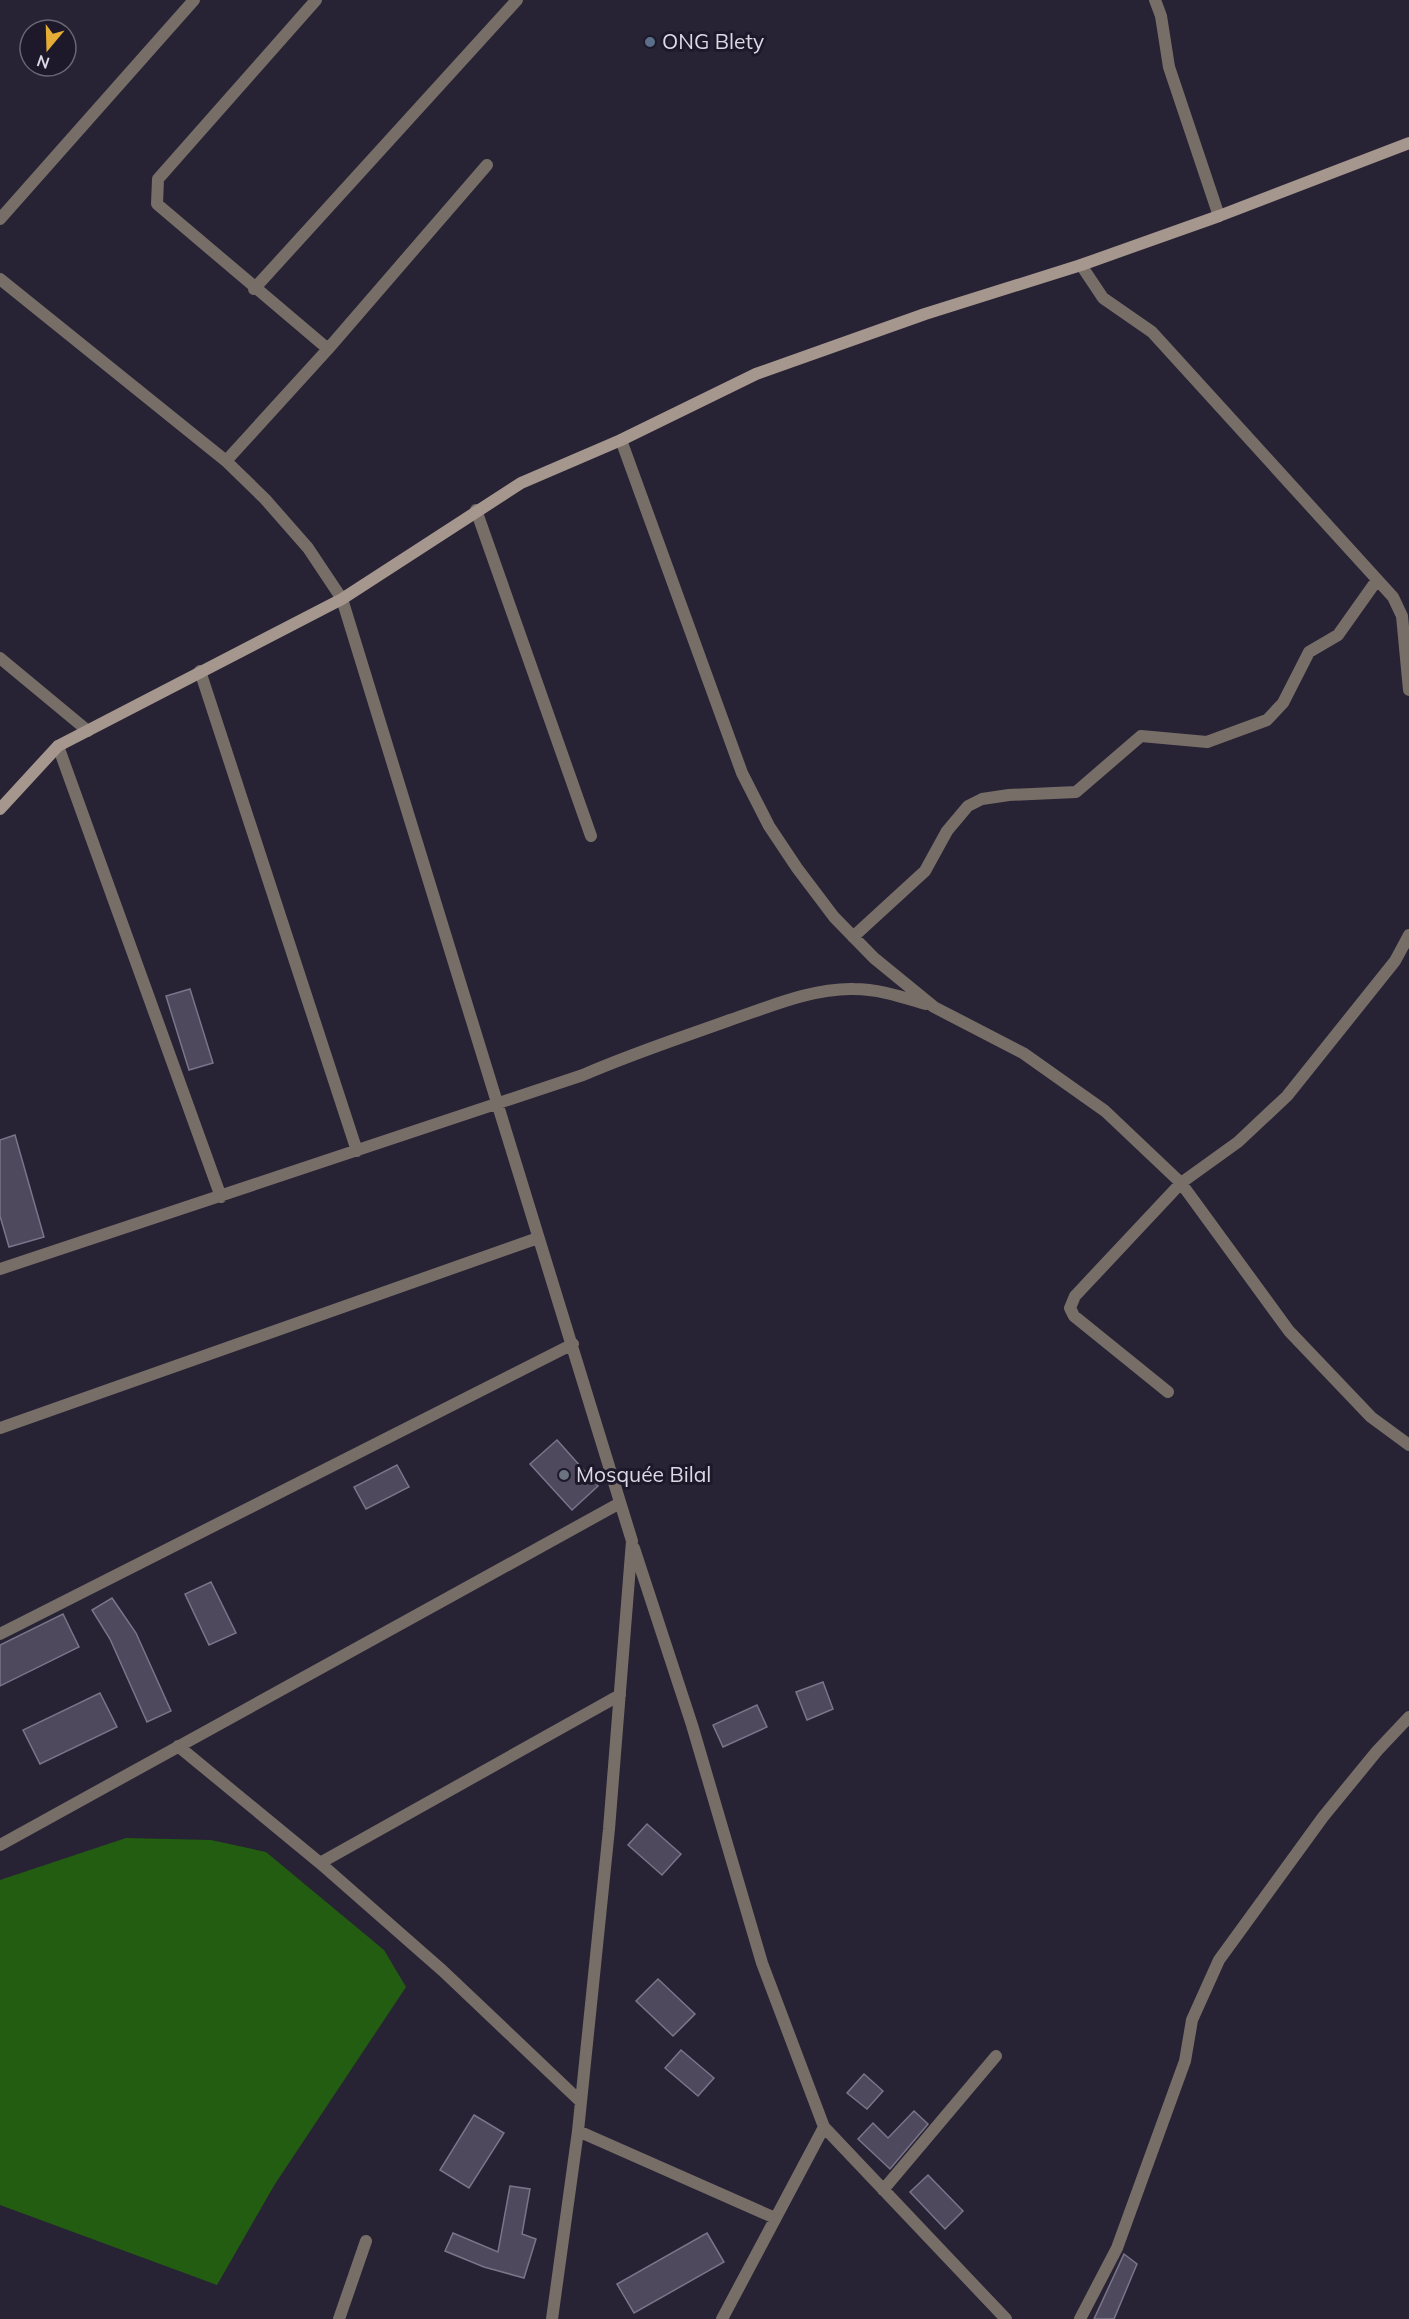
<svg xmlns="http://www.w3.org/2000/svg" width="1409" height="2319" viewBox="0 0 1409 2319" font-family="Mulish,sans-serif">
<rect width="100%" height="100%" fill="#272234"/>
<path fill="#235d12" d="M126,1838L211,1840L266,1852L384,1950L406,1987L275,2184L217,2285L0,2205V1880Z"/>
<path fill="#4e495d" stroke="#7a758a" stroke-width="1.5" d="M190,989L213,1063L189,1070L166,996Z
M15,1135L44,1237L9,1247L0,1216V1140Z
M557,1440L598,1486L572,1510L530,1464Z
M397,1465L409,1487L366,1509L354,1487Z
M211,1582L236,1633L209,1645L185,1594Z
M112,1598L136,1633L171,1711L147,1722L110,1639L92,1610Z
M63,1614L79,1647L0,1686V1645Z
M823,1682L833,1709L807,1720L796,1692Z
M100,1693L117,1727L40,1764L23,1730Z
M757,1705L767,1727L723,1747L713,1725Z
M647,1824L681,1854L662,1875L628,1845Z
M658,1979L695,2014L673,2036L636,2001Z
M681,2050L714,2078L698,2096L665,2068Z
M864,2074L883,2091L867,2109L847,2093Z
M914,2111L928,2124L890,2169L858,2139L873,2123L888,2138Z
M474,2115L504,2133L469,2188L440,2170Z
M928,2175L963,2211L945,2229L910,2192Z
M510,2186L530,2189L522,2234L536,2239L524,2278L484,2267L445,2251L453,2233L498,2252Z
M707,2233L724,2262L634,2313L617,2284Z
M1124,2254L1137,2264L1114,2319H1094Z"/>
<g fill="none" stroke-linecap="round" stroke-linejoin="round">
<path stroke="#776e68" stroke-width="12" d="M316,0L158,179L157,204L328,349
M1155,0L1161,16L1169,67L1219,216
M0,219L194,0
M1081,265L1103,298L1152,332L1393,597L1402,616L1409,690
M0,279L226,461L265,499L308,548L342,599L632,1541L609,1829L578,2131L552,2319
M254,289L517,0
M621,440L742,773L769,826L797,868L834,917L874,958L934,1007L1023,1053L1105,1111L1181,1183L1289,1331L1371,1417L1409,1445
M226,461L328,349L487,165
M476,510L591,836
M0,658L88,731
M200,671L357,1151
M58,746L221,1197
M853,937L925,871L947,831L968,806L982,799L1009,795L1076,792L1141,736L1207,742L1267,720L1283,703L1309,652L1338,635L1377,580
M0,1269L583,1075C631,1054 680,1038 730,1020C769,1007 812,988 854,989C879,989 902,997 926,1004
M1168,1392L1074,1316L1070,1308L1075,1296L1181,1183L1238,1142L1287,1096L1395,961L1409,935
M0,1428L538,1238
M634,1548L692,1725L762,1963L824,2127L1006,2319
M0,1634L573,1344
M178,1746L320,1863L443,1971L581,2102
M0,1845L620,1503
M320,1863L620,1695
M578,2131L775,2218
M883,2190L996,2056
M339,2319L366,2241
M722,2319L824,2127
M1080,2319L1117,2248L1185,2061L1192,2020L1219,1960L1323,1817L1377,1751L1409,1717"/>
<path stroke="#a6978e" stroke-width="12" d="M0,809L58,746L342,599L521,483L621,440L756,374L925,314L1081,265L1219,216L1409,143"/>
</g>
<circle fill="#5c6f8a" stroke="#1d192a" stroke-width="2" cx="650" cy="42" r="6"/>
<circle fill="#6b7280" stroke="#1d192a" stroke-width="2" cx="564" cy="1475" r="6"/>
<g text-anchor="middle" stroke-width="6" stroke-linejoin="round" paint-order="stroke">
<g font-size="21" fill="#dcd9e5" stroke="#1d192a" text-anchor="start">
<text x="662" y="49">ONG Blety</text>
<text x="576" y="1482">Mosquée Bilal</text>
</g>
</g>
<g transform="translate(48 48) rotate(199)"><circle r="28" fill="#1d192a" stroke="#696675" stroke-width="1.5"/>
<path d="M0-4.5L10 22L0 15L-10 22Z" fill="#e5ad36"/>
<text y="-9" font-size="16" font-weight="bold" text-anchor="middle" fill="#dcd9e5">N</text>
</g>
</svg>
